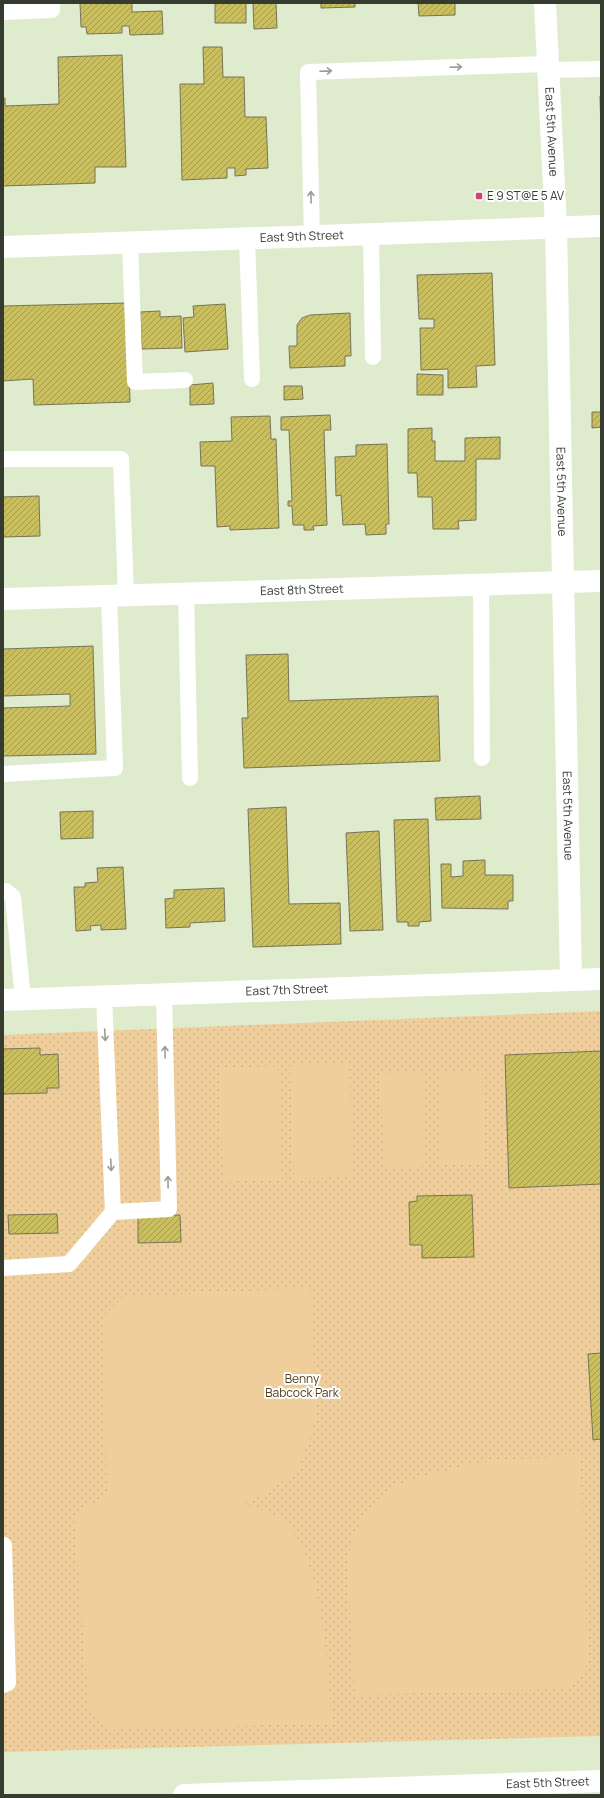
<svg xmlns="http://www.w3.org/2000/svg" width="604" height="1798" viewBox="0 0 604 1798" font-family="Manrope,sans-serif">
<defs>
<pattern id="park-dots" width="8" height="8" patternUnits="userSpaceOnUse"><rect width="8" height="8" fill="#efce9b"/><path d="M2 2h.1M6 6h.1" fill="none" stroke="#ceb286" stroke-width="1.8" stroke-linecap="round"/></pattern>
<pattern id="building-hatch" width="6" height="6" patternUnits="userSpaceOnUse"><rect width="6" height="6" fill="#cabf60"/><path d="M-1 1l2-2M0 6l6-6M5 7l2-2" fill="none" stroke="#a59c50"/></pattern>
</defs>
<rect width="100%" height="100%" fill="#deebcd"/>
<path fill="url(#park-dots)" d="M601,1011V1736L3,1752V1035Z"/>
<path fill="#efce9b" d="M349,1064L353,1177L294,1179L290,1066Z
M278,1066L282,1179L223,1182L219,1068Z
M482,1070L485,1163L441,1165L439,1072Z
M424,1073L426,1166L384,1167L380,1074Z
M310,1288L316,1394L315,1418L310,1438L300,1465L288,1478L257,1498L242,1503C253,1508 268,1510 279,1518C323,1549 328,1671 332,1723L113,1730L89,1709L74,1517L107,1493L102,1318L123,1297Z
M561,1454H580L588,1664L566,1689L355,1695L347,1564C352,1535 364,1507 389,1490C398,1483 413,1480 423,1477C445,1470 468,1464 491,1461C511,1458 532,1459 552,1458Z"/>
<path fill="url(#building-hatch)" stroke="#777457" d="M80,3H132V12L162,11L163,34L130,35L129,26H122V33L87,34L86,27H81Z
M215,3H246V23H215Z
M253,3H276L277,28L254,29Z
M321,3H355V7L321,8Z
M418,3H455V15L419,16Z
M203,47H222L223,77H244L245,117H266L268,168L246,169V175L235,176V168H227V178L182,180L180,84H204Z
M122,55L126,167H95V183L3,186V98H5V106L59,104L58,57Z
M600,96H601V135Z
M492,273L495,365L476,366L477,387L448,388V369L421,370L420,328H434V319H419L417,275Z
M127,303L130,402L34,405L33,379L3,381V306Z
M225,304L228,349L185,352L183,318L194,317L193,306Z
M160,311V317L181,316L182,348L142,349L140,312Z
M350,313L351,356H345V366L290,368L289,346H297V325L302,318L310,315Z
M417,374L443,375V395H417Z
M213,383L214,404L190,405V385Z
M284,386H302L303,399L284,400Z
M592,412H601V427L592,428Z
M330,415L331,430H324L327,525L313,526L314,530H304V525H293L292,506H288V501H292L289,430H281V417Z
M270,416L271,439H276L279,528L230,530V526L217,527L215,466H201L200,442L232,441L231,417Z
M432,428V441H435V461H465V438L500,437V459H476V520L458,521L459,529H433L432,497H418L417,473H408V429Z
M387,444L389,524H386V534L366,535L365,524L343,525L341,495L336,496L335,457L356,456V445Z
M39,496L40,536L3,537V497Z
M93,646L96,754L3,756V708L70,706V694L3,696V649Z
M288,654L289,701L438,696L440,761L244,768L242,718H248L246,655Z
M480,796L481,819L436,820L435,798Z
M286,807L289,904L340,903L341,944L253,947L248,809Z
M93,811V838L61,839L60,812Z
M428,819L431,921L419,922V926H408V922H397L394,820Z
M379,831L383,930L350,931L346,833Z
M485,860V875H513V901H508V909L442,908L441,864H451V877L463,876V861Z
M123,867L126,929L101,930V925L90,926L91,930L76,931L74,887H85V883L98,882L97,868Z
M224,888L225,921L190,923V927L166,928L165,899L174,898V890Z
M40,1048V1055L58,1054L59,1088H47V1093L3,1094V1049Z
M601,1051V1184L509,1188L505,1055Z
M472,1195L474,1257L422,1258V1245H410L409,1202L417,1201V1196Z
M57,1214L58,1233L9,1234L8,1215Z
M180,1215L181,1242L138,1243V1216Z
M601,1353V1439L593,1440L588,1354Z"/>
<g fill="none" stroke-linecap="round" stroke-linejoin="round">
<path stroke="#fff" stroke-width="16" d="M3,12L52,10V3
M549,70L601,69
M371,234L373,357
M312,236L308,72L548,64
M247,238L252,379
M130,243L135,382L185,380
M3,459H121L126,595
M481,584L482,758
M186,593L190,778
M3,774L115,768L109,596
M3,891H6L13,897L23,999
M104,996L113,1212L169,1209L164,994
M3,1268L69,1264L113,1212
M3,1545H4L8,1683L3,1685"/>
<g stroke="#fff" stroke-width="22">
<path id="s1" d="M545,3L556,227L571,980"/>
<path id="s2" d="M3,599L601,581"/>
<path id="s3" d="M3,1000L601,979"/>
<path id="s4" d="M184,1795L601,1781"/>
</g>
<path stroke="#fff" stroke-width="22" id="s5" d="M3,247L601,226"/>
</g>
<defs><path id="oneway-shaft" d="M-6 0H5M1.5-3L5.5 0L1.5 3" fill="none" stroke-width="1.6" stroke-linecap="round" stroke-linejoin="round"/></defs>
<g stroke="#9a9d97">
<use href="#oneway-shaft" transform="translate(456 67) rotate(-2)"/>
<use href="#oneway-shaft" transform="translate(326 71) rotate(-2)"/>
<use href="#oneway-shaft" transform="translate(311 197) rotate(-91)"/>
<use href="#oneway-shaft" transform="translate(105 1035) rotate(87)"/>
<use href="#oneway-shaft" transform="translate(165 1052) rotate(-91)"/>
<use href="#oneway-shaft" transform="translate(111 1165) rotate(87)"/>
<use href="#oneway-shaft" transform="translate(168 1182) rotate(-91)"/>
</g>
<rect fill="#d04370" stroke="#fff" stroke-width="1.5" x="475" y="192" width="8" height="8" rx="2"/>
<g text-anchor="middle" stroke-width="4" stroke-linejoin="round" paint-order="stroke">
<g font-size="12" fill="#353b2f" stroke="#fff">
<text dy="4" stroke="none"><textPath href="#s1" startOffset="129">East 5th Avenue</textPath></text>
<text dy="4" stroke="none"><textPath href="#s5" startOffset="299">East 9th Street</textPath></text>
<text dy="4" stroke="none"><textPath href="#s1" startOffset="489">East 5th Avenue</textPath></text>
<text dy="4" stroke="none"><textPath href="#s2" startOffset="299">East 8th Street</textPath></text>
<text dy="4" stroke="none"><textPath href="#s1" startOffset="813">East 5th Avenue</textPath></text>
<text dy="4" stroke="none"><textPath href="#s3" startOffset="284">East 7th Street</textPath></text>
<text dy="4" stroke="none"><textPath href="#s4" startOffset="364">East 5th Street</textPath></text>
</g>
<g font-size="12" fill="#353b2f" stroke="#fff" text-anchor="start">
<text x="487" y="200">E 9 ST@E 5 AV</text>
</g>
<g font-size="12" fill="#513c18" stroke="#fff">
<text x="302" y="1383">Benny<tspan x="302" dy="14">Babcock Park</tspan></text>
</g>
</g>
<rect width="604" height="1798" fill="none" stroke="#353b2f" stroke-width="8"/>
</svg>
